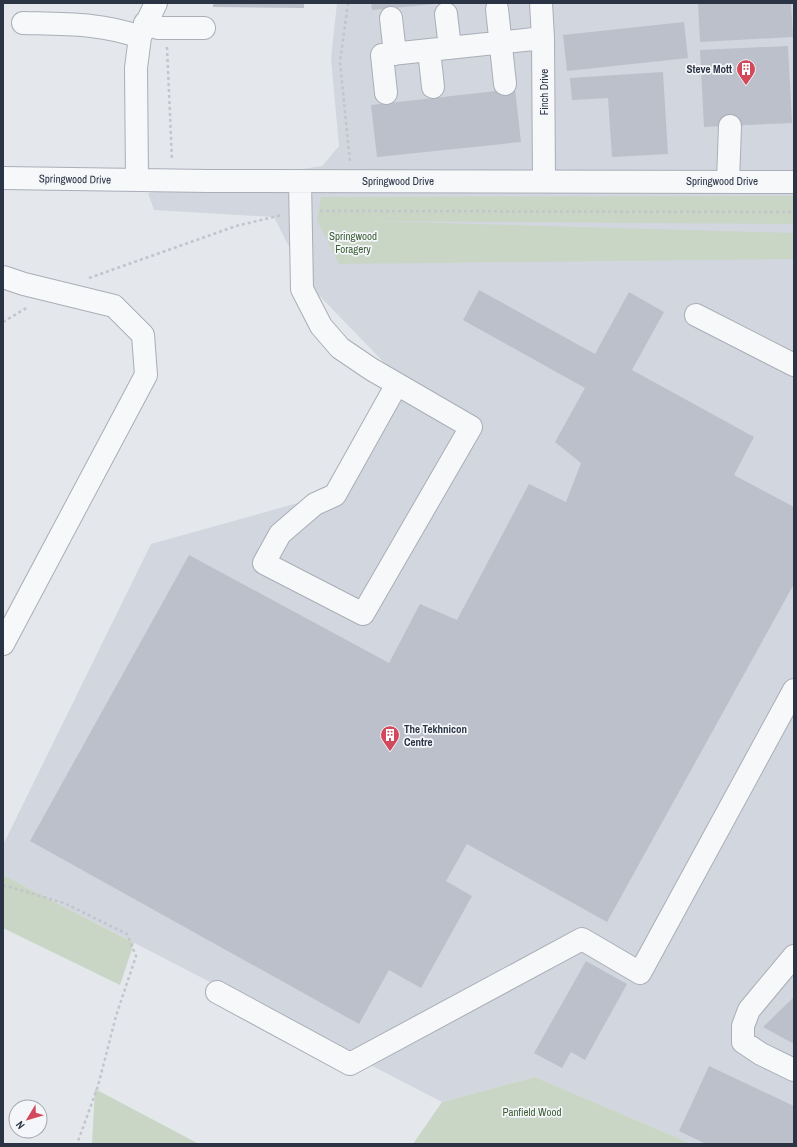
<svg xmlns="http://www.w3.org/2000/svg" width="797" height="1147" viewBox="0 0 797 1147" font-family="'Archivo Narrow',sans-serif">
<rect width="100%" height="100%" fill="#e4e7ec"/>
<path fill="#d2d6de" d="M337,3H794V1144H692L535,1077L442,1102L3,875V845L151,544L337,492L401,380L307,283L274,217L154,210L148,193L322,166L339,146L331,59Z"/>
<path fill="#c9d6c5" d="M794,196V224L370,221L794,233V259L339,264L317,220L321,197Z
M3,875L134,943L120,985L3,928Z
M535,1077L692,1144H413L442,1102Z
M95,1089L199,1144H92Z"/>
<path fill="#bbc0ca" d="M213,3H304V8L213,7Z
M371,3H435V4L372,10Z
M698,3H791L793,37L700,42Z
M684,22L688,58L567,71L563,35Z
M788,46L792,123L704,127L700,50Z
M663,72L668,154L612,157L608,98L572,100L570,78Z
M515,89L521,142L377,157L371,105Z
M479,290L595,354L629,292L664,312L632,370L754,437L734,475L794,507V584L607,922L467,844L446,881L472,896L421,988L389,970L359,1024L30,841L189,555L389,663L420,604L457,620L529,484L566,502L581,463L555,442L585,388L463,320Z
M586,961L627,984L585,1060L571,1052L562,1068L534,1053Z
M794,997V1044L763,1027Z
M709,1066L794,1106V1144H706L679,1131Z"/>
<g fill="none" stroke-linecap="round" stroke-linejoin="round">
<g stroke="#a9aeb7" stroke-width="24">
<path id="minor" d="M541,3L543,38L544,181
M497,9L505,84
M446,14L450,48
M391,18L395,54
M23,23C65,24 101,23 140,37
M145,23L158,28H204
M429,50L433,87
M386,93L382,55L543,38
M3,178L208,181L794,182
M137,179L136,68L140,37L156,3
M300,181L302,289L321,326L340,348L371,369L471,427L363,614L264,563L280,534L315,504L335,495L397,384
M728,181L730,126
M3,277L24,284L114,306L143,335L146,375L3,644
M696,315L794,365
M794,956L749,1010L743,1026V1042L761,1054L794,1070
M217,992L350,1064L582,939L640,973L794,690"/>
</g>
<path stroke="#c2c5cb" stroke-width="2.5" stroke-dasharray="3 3" stroke-linecap="butt" d="M348,3L340,62L350,162
M167,47L172,160
M320,211L794,212
M89,278L236,226L282,215
M3,322L28,307
M3,885L64,903L127,934L136,956L116,1016L98,1086L77,1144"/>
<use href="#minor" stroke="#f7f8fa" stroke-width="22"/>
</g>
<defs>
<g id="building-pin" transform="scale(1)"><path d="M0 17L-7.5 6A9.5 9.5 0 1 1 7.5 6Z" fill="#d1495b" stroke="#f4f6f9"/><path d="M-4-6H4V6H1V3H-1V6H-4ZM-2.5-4.3h1.7v1.8h-1.7ZM.8-4.3h1.7v1.8H.8ZM-2.5-1h1.7V.8h-1.7ZM.8-1h1.7V.8H.8Z" fill="#fff"/></g>
</defs>
<g fill-rule="evenodd">
<use href="#building-pin" x="746" y="69"/>
<use href="#building-pin" x="390" y="735"/>
</g>
<g text-anchor="middle" stroke-width="3.5" stroke-linejoin="round" paint-order="stroke">
<g font-size="11" font-weight="bold" fill="#2b3445" stroke="#f4f6f9" text-anchor="end">
<text x="732" y="73">Steve Mott</text>
<text x="404" y="733" text-anchor="start">The Tekhnicon<tspan x="404" dy="13">Centre</tspan></text>
</g>
<g font-size="11" fill="#2b3445" stroke="#f4f6f9">
<text transform="translate(544 92) rotate(-90)" y="4">Finch Drive</text>
<text transform="translate(75 179) rotate(1)" y="4">Springwood Drive</text>
<text x="398" y="185">Springwood Drive</text>
<text x="722" y="185">Springwood Drive</text>
</g>
<g font-size="11" fill="#3f6138" stroke="#f4f6f9">
<text x="353" y="240">Springwood<tspan x="353" dy="13">Foragery</tspan></text>
<text x="532" y="1116">Panfield Wood</text>
</g>
</g>
<rect width="797" height="1147" fill="none" stroke="#2b3445" stroke-width="8"/>
<g transform="translate(28 1119) rotate(232)"><circle r="19" fill="#f4f6f9" stroke="#a4a8b1"/>
<path d="M0-3L7 15L0 10L-7 15Z" fill="#d1495b"/>
<text y="-6" font-size="11" font-weight="bold" text-anchor="middle" fill="#2b3445">N</text>
</g>
</svg>
